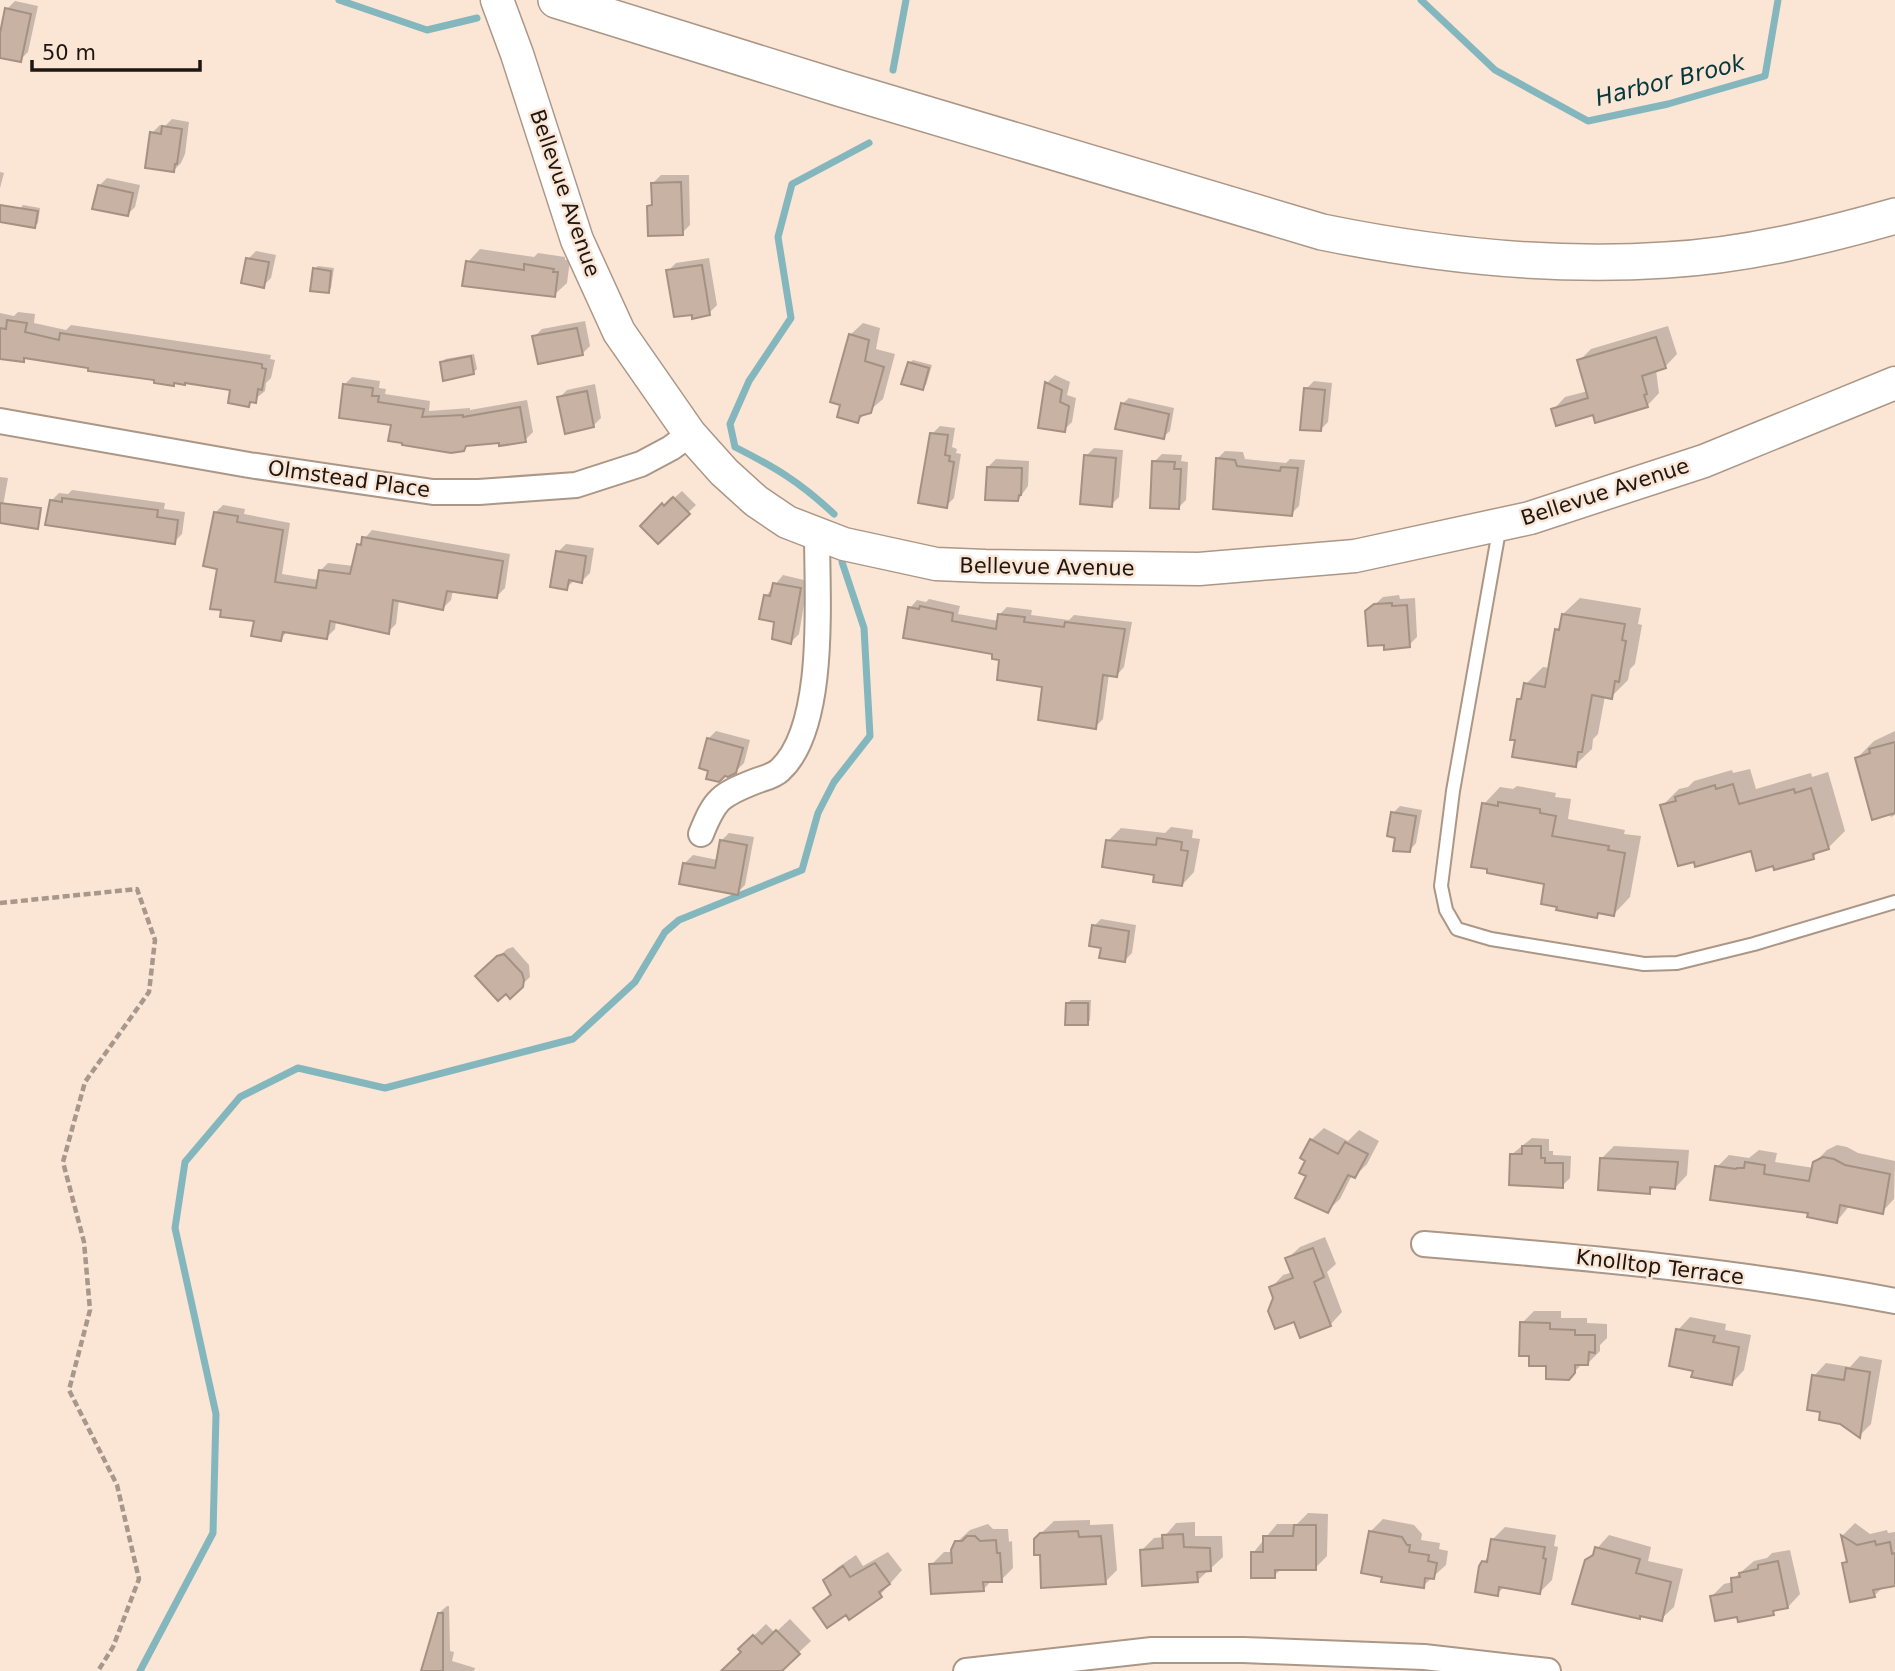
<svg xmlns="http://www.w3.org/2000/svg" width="1895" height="1671" viewBox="0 0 1895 1671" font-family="'DejaVu Sans',sans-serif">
<rect width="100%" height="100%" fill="#fbe5d5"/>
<path fill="#0003" d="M15,1L38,6L28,52L20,60L0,56V41L7,9Z
M172,119L189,122L185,154L181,163L173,171L152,133L160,125L165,126Z
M0,172L4,173L0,188Z
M661,175H689L690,225L682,233L649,206L654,202L653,183Z
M107,178L140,185L135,207L127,215L99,186Z
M23,205L40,208L38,223L34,226L20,209Z
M480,249L534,257L538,253L565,257V260H570L567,283L554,295L468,262Z
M256,251L276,255L271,278L263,286L248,259Z
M709,258L717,305L709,313L668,271L676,263Z
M318,266L334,268L331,288L328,291L314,269Z
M18,312L35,314L34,323L66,330L71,325L271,355L270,359L275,360L271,378L266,383L265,391L248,405L232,388L176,382L173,384L90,366L27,357L23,361L0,357V313L14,316Z
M585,321L590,346L582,354L534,337L542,329Z
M863,323L880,328L876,349L895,354L883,399L857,421L850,335Z
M1668,326L1677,354L1665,367L1656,370L1659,393L1647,406L1594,413L1553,410L1565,397L1588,391L1579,361L1591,349Z
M474,354L477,369L473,373L442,363L445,359Z
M913,360L932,365L926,385L922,388L909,363Z
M1055,375L1070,382L1067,395L1076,398L1072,422L1064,430L1040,426L1047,383Z
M352,377L380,381L379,388L386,389L385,394L430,401L429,411L470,408V410L527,400L533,432L525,440L467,445L463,450L393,424L344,385Z
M1314,381L1332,383L1328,422L1320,430L1306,389Z
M595,384L601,418L593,426L559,398L567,390Z
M1129,398L1174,408L1170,431L1163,437L1122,404Z
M940,426L955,428L952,447L957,449L956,453L961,454L954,498L946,506L932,434Z
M1094,448L1123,450L1119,497L1111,505L1086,456Z
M1225,451L1243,452L1245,459L1286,463L1290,459L1305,460L1299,506L1291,514L1217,459Z
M1162,454L1182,455L1181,461L1188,462L1186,500L1178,508L1154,462Z
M996,459L1029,461L1028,486L1018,500L988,467Z
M0,477L8,478L3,506L0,510Z
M72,490L165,503L164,509L185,512L182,534L174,542L51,501L59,493L68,494Z
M682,491L696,505L658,542L642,526L671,497L673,499Z
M223,505L245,509L244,514L290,523L282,574L319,580L320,571L328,563L354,566L359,545L372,530L510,554L505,588L497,596L453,590L451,600L443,608L399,600L396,624L388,632L336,621L335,629L327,637L288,631L280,639L256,620L219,567L215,513Z
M566,544L594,548L590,573L582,581L575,580L566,588L558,552Z
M783,575L808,581L799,634L791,642L776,621L766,596Z
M1399,595L1400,599L1415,598L1417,637L1409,645L1367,612L1383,597Z
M1580,598L1641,608L1638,624L1642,625L1635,664L1630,669L1628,680L1611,697L1605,696L1598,734L1593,739L1592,749L1575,765L1519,700L1524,695L1526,684L1543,667L1550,668L1556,630L1562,625L1563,614Z
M929,599L960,606L958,614L999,621L1000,614L1007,607L1032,610L1031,615L1069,620L1074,615L1132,622L1124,667L1117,675L1109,674L1103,719L1095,727L1044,686L994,653L910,608L917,600L926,602Z
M716,731L750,740L744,763L735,772L708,739Z
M1895,731V815L1891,817L1857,758L1874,741Z
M1750,769L1756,789L1811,773L1812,777L1828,772L1845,831L1828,848L1820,850L1813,857L1774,864L1752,848L1662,806L1679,789L1688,787L1694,781L1732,770L1733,773Z
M1517,786L1556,793L1555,797L1571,799L1568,819L1625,830L1624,834L1641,836L1630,897L1614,914L1601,912L1597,916L1546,882L1484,804L1500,787L1513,789Z
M1400,806L1422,810L1416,843L1409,851L1397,836L1393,813Z
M1171,827L1193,830L1192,838L1200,839L1194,872L1182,885L1156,874L1108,841L1121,828L1165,833Z
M729,833L754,837L745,885L737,893L685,863L693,855L718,860L721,841Z
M1101,919L1136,925L1132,953L1125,960L1103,946L1094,926Z
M513,947L529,965L530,977L510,996L486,969L507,949Z
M1071,1000H1091L1090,1020L1087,1024L1067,1003Z
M1324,1128L1348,1141L1359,1130L1379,1141L1367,1164L1355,1176L1352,1175L1340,1199L1327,1211L1308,1160L1311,1140Z
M1532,1138L1549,1139V1151H1553V1155L1571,1156L1570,1178L1562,1186L1511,1155Z
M1837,1145L1847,1147L1858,1153L1895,1161L1894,1199L1882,1212L1850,1205L1837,1221L1810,1212L1717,1167L1729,1155L1749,1158L1759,1150L1777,1153L1775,1162L1814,1168V1163L1827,1150Z
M1614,1146L1689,1150L1687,1175L1675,1188L1655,1186L1649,1192L1602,1158Z
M1325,1237L1336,1264L1327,1272L1342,1312L1330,1325L1295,1320L1275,1298L1271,1288L1283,1275L1293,1272L1287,1259L1300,1247Z
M1534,1311H1561V1318H1587V1323L1607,1324V1338L1600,1345V1351L1588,1363H1583L1568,1378L1531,1355L1522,1323Z
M1690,1317L1726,1324L1725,1330L1751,1335L1744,1370L1732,1383L1695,1369L1678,1330Z
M1860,1356L1882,1360L1871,1424L1859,1436L1822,1410L1814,1376L1826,1363L1850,1367Z
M1308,1513L1328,1514L1327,1556L1315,1568H1282L1274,1576L1253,1553L1277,1524H1297Z
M1383,1519L1414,1525L1422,1534L1421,1540L1440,1543L1439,1549L1448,1551L1446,1565L1423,1586L1384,1575L1371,1531Z
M1090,1520V1525L1113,1524L1117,1570L1105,1582L1041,1553L1035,1539L1054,1521Z
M1195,1522V1536H1222L1223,1557L1197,1581L1142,1550L1154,1538L1164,1537L1176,1523Z
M1855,1523L1870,1534L1887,1530L1888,1533L1895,1532V1584L1883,1587L1874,1596L1844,1563L1848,1559L1843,1535Z
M988,1524L993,1529H1008L1009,1542L1012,1541L1013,1568L1001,1580H992L983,1590L931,1565L944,1552H953L957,1542L970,1530Z
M1505,1527L1556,1535L1554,1546L1558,1547L1552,1580L1540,1592L1505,1586L1497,1594L1483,1562L1490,1556L1492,1540Z
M1609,1535L1651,1547L1648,1561L1683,1569L1674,1607L1661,1619L1642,1614L1639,1617L1586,1561Z
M1790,1550L1800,1594L1788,1607L1778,1608L1773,1613L1738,1615L1712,1596L1724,1584L1733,1582V1579L1754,1561L1767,1558L1772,1553Z
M888,1552L902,1570L880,1595L846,1613L815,1608L832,1592L825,1580L837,1568L856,1555L863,1566Z
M447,1606H449L450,1651L454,1652L452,1661L475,1668L474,1671H423L439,1613Z
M790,1619L811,1641L782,1668L784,1671H730L743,1652L740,1649L766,1624L775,1633Z"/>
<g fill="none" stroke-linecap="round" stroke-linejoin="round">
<path stroke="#83b7bd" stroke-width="7" d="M339,0L427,30L477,18
M1421,0L1495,70L1588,121L1668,104L1765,76L1778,0
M893,70L906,0
M834,514C800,482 776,468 735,447L730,424L749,381L791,318L778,237L792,184L869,143
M140,1671L213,1533L216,1414L175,1228L185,1162L240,1097L298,1068L385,1088L573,1039L635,982L665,932L679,920L802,870L818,813L834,782L870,736L864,628L842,562"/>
</g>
<path fill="#c7b2a3" stroke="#a59182" stroke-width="2" d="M5,8L31,14L21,62L0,58V33Z
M162,126L182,129L177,164H175L174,172L145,168L150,132L161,134Z
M681,182L683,235L648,236L647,206L652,205L651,183Z
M98,185L133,193L128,216L92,209Z
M0,205L38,211L35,228L0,222Z
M246,258L269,262L264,288L241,283Z
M466,261L524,270V264L554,269L553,272H558L555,297L462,286Z
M702,265L710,315L692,319V315L674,317L666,270Z
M313,268L331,271L329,293L310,291Z
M7,320L27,323L25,332L59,340L60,333L262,364V368L266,369L262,390L258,389L256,403L250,402L249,407L228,403L230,390L185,383V385L174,383V386L154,383V380L88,371V368L24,358V362L0,359V328L6,329Z
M577,328L583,355L538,364L532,336Z
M849,334L869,340L865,361L884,367L871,413L860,416L858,423L837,417L840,405L830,402Z
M1656,337L1666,368L1642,376L1647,394L1644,395L1648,407L1595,423L1593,415L1556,426L1551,409L1588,398L1577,360Z
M471,356L474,374L443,381L440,362Z
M908,362L929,368L923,390L901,384Z
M1045,382L1062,390L1060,402L1069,406L1065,432L1038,428Z
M343,384L373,388L372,396H379L378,402L424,409L422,417L463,415V417L520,407L526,442L499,446V443L466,446L464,451L451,453L402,445V443L388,441L391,425L339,418Z
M1304,388L1325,390L1321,431L1300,430Z
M587,391L594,427L565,434L557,397Z
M1121,403L1169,414L1164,439L1115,429Z
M930,433L948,435L945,455L950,456L949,461L954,462L947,508L918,503Z
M1084,455L1116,458L1112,507L1080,504Z
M1216,458L1235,460L1237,466L1280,471L1281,467L1298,468L1292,516L1213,509Z
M1152,461L1175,462L1174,469H1181L1179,509L1150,508Z
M987,467L1022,468L1021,495H1019L1018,501L985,500Z
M673,497L690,514L658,544L640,526L662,503L664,506Z
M62,498L158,510L157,517L178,520L175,544L45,525L50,500L62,502Z
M0,503L41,508L38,529L0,523Z
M214,512L238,516L237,522L283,530L275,582L316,588L319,570L350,574L357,544L361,545L362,537L503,561L497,598L447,591L443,610L393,600L389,634L330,621L327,639L283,632L281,641L251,636L254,621L220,617L221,610L210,609L217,569L203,566Z
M556,551L586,556L582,583L569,580L567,590L550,587Z
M773,583L801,588L791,644L772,639L774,622L759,619L764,595L770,596Z
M1392,603V606L1407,605L1410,647L1384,650V645L1368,646L1365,611L1374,604Z
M920,606L953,613L952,621L996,629L998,614L1025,617L1024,622L1064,627L1065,622L1125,629L1117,677L1103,675L1096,729L1038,720L1042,687L997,680L999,660L992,659V654L903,638L908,607L919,609Z
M1562,614L1625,624L1622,640L1626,641L1619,682L1615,681L1612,699L1592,695L1582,752H1578L1576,767L1512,757L1515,740H1510L1517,699H1521L1524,683L1545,687L1555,629L1559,630Z
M707,738L743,748L736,773L728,777L725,776L719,782L706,779L708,771L699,768Z
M1895,742V813L1872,820L1855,758L1870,753L1869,749Z
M1733,784L1739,804L1794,789L1795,793L1811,788L1829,849L1813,854L1814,859L1774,870L1773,866L1756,871L1751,851L1695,867L1694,862L1678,866L1660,805L1676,801L1675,797L1715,785L1716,789Z
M1498,802L1540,809V813L1556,816L1552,836L1609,846L1608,850L1625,853L1614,916L1598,913L1597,918L1556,910L1557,907L1541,904L1544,884L1487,873V869L1471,867L1482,803L1498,806Z
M1391,812L1416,816L1410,852L1393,851L1395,838L1387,836Z
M1157,838L1182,842L1181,850L1188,851L1182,886L1153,882L1154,875L1102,867L1106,840L1156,845Z
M720,840L747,845L738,895L679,884L683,863L715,868Z
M1092,925L1129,931L1125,962L1099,958L1101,948L1089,946Z
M504,954L522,973L524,980L523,987L510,999L506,994L498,1001L475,976L497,956Z
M1066,1003H1088V1025H1065Z
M1310,1139L1338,1154L1345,1142L1368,1154L1355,1178L1348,1175L1328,1213L1295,1198L1306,1176L1299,1173L1305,1161L1300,1158Z
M1522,1146H1541V1158H1545V1163H1563V1188L1509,1185L1510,1154H1522Z
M1823,1157L1834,1159L1845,1165L1890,1174L1883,1214L1840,1205L1837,1223L1807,1217L1808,1213L1710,1200L1715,1166L1736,1169L1737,1168H1744L1745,1162L1765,1165L1764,1174L1809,1181L1813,1162Z
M1600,1158L1678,1162L1675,1189L1650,1187V1194L1598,1190Z
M1313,1248L1324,1277L1314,1282L1331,1326L1300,1338L1294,1322L1275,1329L1268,1311L1273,1298L1269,1287L1293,1278L1285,1258Z
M1520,1322L1550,1323V1329L1575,1330V1335H1595V1353L1589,1352L1588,1365H1575V1373L1569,1380L1546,1379V1366H1529V1356H1519Z
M1676,1329L1715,1336L1713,1342L1739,1347L1732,1385L1691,1377L1693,1371L1669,1366Z
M1846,1368L1870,1372L1860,1438L1840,1424L1819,1420L1820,1412L1807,1410L1812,1375L1844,1380Z
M1294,1525H1316V1570H1275V1578H1251V1552H1263V1536H1293Z
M1078,1531L1079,1537L1101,1536L1106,1584L1041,1588L1040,1555H1034V1539L1040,1533Z
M1369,1531L1402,1537L1407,1545H1410L1409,1552L1429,1555L1428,1561L1437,1563L1434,1579L1425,1578L1424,1588L1381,1582L1382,1577L1361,1573Z
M1183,1534L1184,1547L1210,1548L1211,1571L1197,1572L1198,1582L1142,1586L1140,1550L1163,1548L1162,1535Z
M1841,1535L1857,1545L1875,1541L1876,1545L1890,1542L1892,1554L1895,1553V1586L1873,1590L1875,1597L1850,1602L1842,1563L1847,1562Z
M967,1536H975L980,1541L996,1540L997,1553H1000L1002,1582H983L984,1591L931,1594L929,1564L952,1563L951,1550L955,1541H962Z
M1491,1539L1545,1547L1543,1558L1546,1559L1540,1594L1499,1587L1498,1596L1475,1592L1479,1566L1482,1561L1487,1562Z
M1595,1547L1640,1559L1636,1573L1671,1582L1662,1621L1640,1616V1619L1572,1604L1585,1560L1593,1555Z
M1778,1561L1788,1608L1773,1611L1774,1615L1738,1622L1737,1617L1715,1621L1710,1596L1732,1592L1731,1578L1740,1577L1739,1573L1758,1569V1565Z
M875,1563L890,1584L879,1592L882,1597L849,1620L846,1615L827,1628L813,1608L831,1595L823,1580L843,1566L850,1577Z
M438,1613H443V1671H421Z
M776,1630L800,1654L782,1671H721L741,1652L738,1649L753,1635L762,1644Z"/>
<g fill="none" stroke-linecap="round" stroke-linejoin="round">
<g stroke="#ab9787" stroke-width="16">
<path id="service" d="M1500,525L1453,791L1441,886L1446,910L1457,929L1491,939L1644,964L1677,963L1754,944L1895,902"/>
</g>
<g stroke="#ab9787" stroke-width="28">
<path id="minor" d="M0,421L249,465L433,492H479L576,485L641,464L671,448L690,434
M701,834C715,799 720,795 756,781C764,778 774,776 780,770C827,727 817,596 817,535
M1424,1244C1582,1257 1740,1271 1895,1301
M966,1671L1152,1650H1243L1424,1657L1548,1671"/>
</g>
<g stroke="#ab9787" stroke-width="35">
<path id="tertiary" d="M497,0L517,54L577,240L619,332L690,434L724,472L756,501L787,522L844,544L936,564L985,566L1199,569L1355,556L1530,518L1704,461L1895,383"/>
</g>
<g stroke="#ab9787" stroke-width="38">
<path id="secondary" d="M556,0L842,89L1322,232C1435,255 1550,268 1666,260C1743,256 1821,237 1895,216"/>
</g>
<path stroke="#a8978b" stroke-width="4.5" stroke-dasharray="7 3.5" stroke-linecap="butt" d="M0,903L137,889L155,940L149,992L85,1082L63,1162L84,1242L90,1310L69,1390L117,1485L139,1579L113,1647L98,1671"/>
<use href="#service" stroke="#fff" stroke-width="12"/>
<use href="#minor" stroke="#fff" stroke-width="24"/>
<use href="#tertiary" stroke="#fff" stroke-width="32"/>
<use href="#secondary" stroke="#fff" stroke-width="35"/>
</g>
<g text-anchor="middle" stroke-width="5" stroke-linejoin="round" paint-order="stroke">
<g font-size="21" fill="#1e1611" stroke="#fbe5d5">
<text transform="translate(565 193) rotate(71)" y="7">Bellevue Avenue</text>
<text transform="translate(349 479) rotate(8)" y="7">Olmstead Place</text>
<text transform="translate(1605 492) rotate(-18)" y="7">Bellevue Avenue</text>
<text transform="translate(1047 567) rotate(1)" y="7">Bellevue Avenue</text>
<text transform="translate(1660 1267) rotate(7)" y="7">Knolltop Terrace</text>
</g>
<g font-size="23" font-style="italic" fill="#03383c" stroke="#fbe5d5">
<text transform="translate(1670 80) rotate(-14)" y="8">Harbor Brook</text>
</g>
</g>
<path d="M32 60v10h168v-10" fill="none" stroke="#1e1611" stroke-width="3.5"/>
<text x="42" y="60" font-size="21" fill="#1e1611" stroke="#fbe5d5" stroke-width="5" paint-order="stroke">50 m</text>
</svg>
